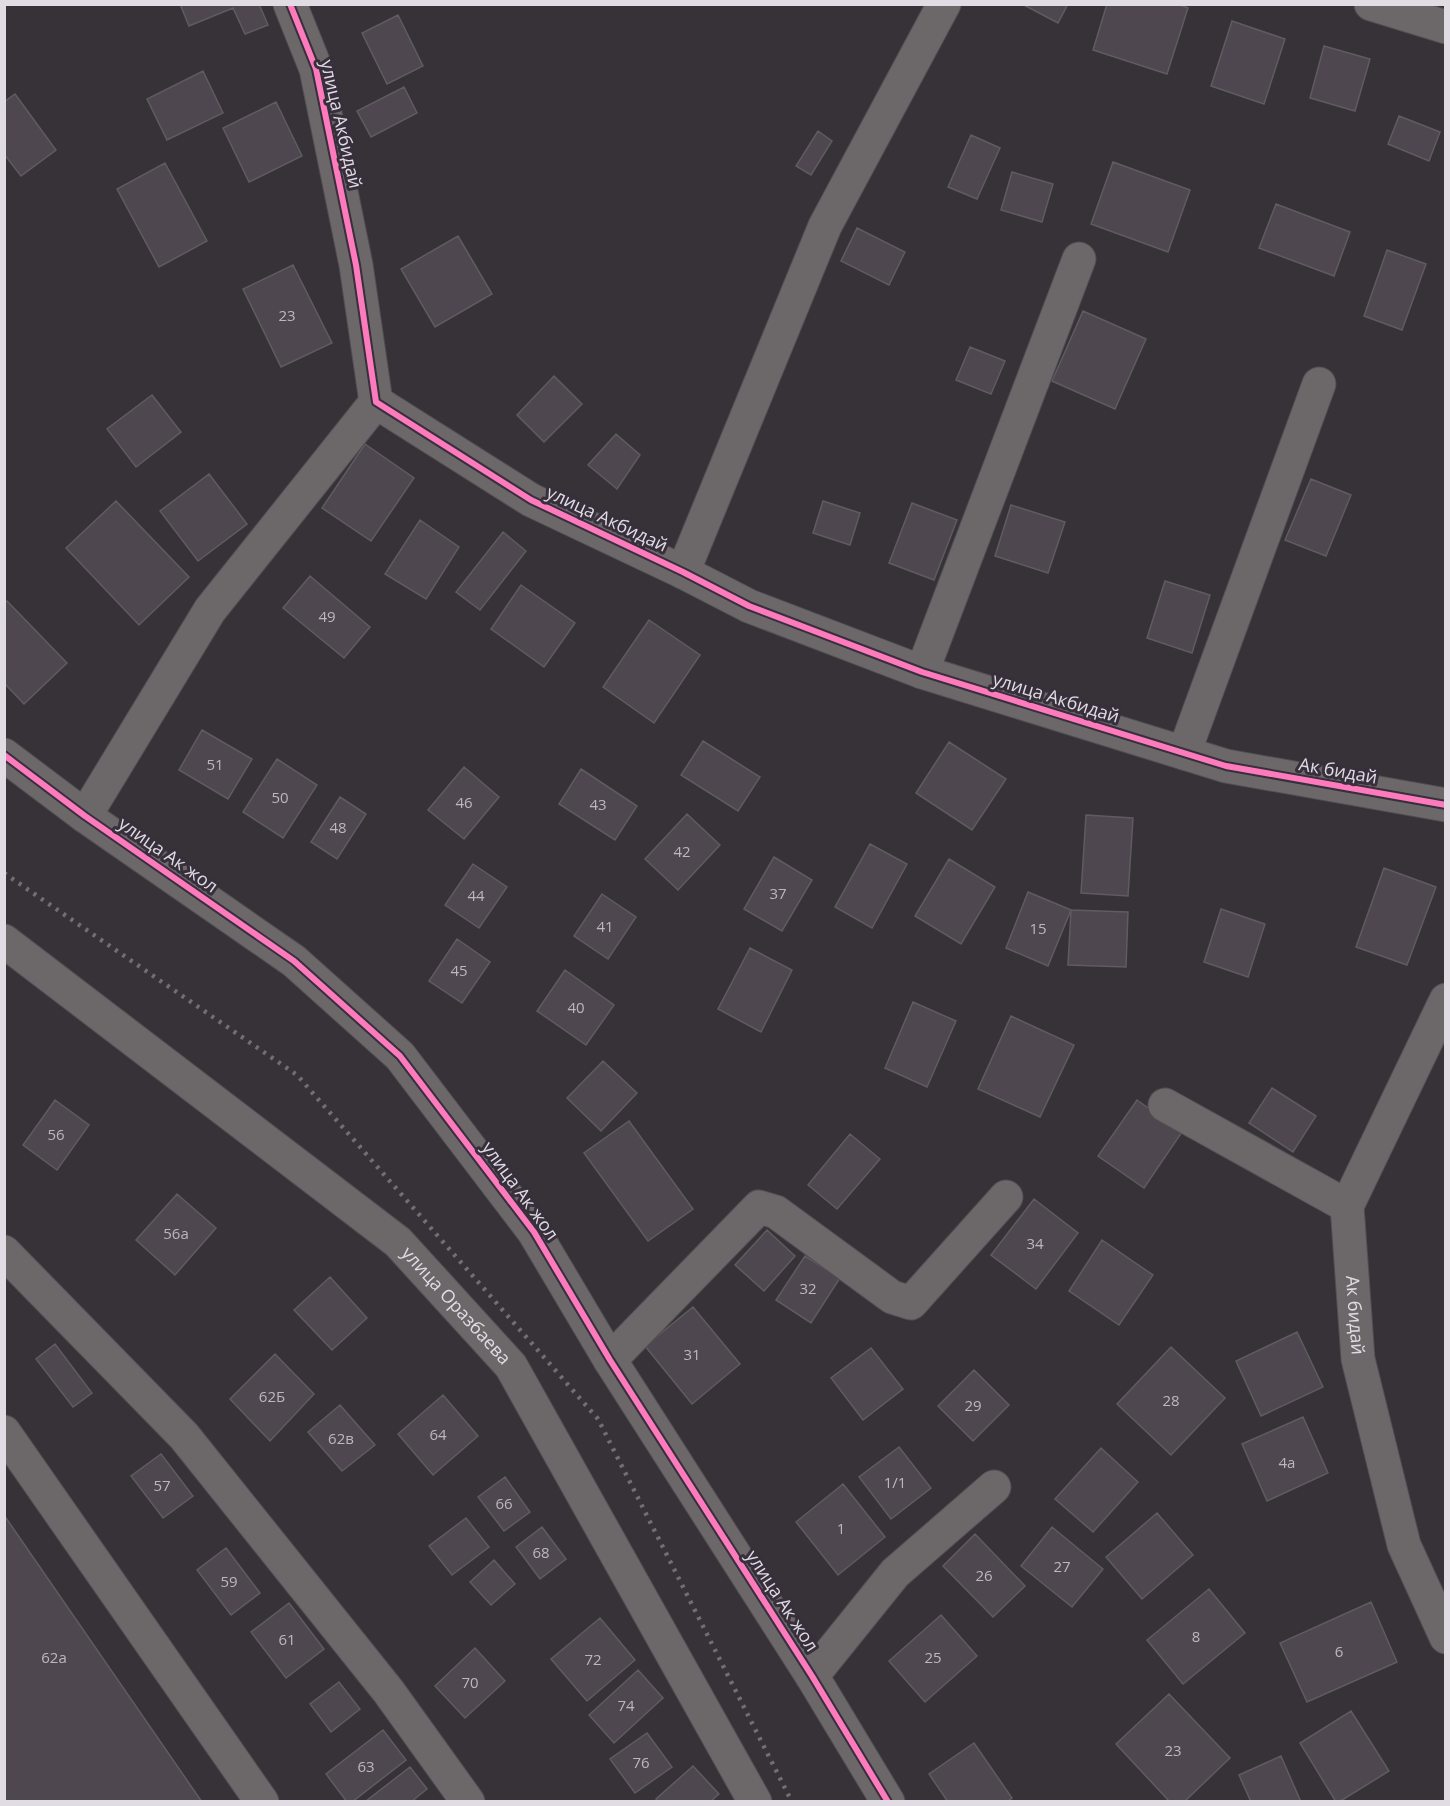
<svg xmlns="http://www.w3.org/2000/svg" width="1450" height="1806" viewBox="0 0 1450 1806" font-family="'Open Sans',sans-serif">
<rect width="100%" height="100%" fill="#363238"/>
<path fill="#4f4750" stroke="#605b61" stroke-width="1.5" d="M180,4H259L268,25L245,34L233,8L189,26Z
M1022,4H1068L1058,23Z
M1107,4H1178L1188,8L1167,74L1093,50Z
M398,15L423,66L387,84L362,33Z
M1232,21L1285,39L1264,104L1211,86Z
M1324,46L1370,59L1355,111L1310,98Z
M203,71L223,113L167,140L147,99Z
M404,87L417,113L371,137L357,111Z
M15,94L56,150L21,176L4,154V102Z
M276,102L302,156L249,182L223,128Z
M1399,116L1440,132L1429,161L1388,144Z
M818,131L832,141L811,175L796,166Z
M971,135L1000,148L977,199L948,187Z
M1113,162L1190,190L1168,252L1091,224Z
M165,163L207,241L159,267L117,189Z
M1012,172L1053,184L1042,222L1001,210Z
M1276,204L1350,232L1334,276L1259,248Z
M857,228L905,252L889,285L841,261Z
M458,236L492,294L435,327L401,269Z
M1387,250L1426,264L1402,330L1364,316Z
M293,265L332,343L281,367L243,289Z
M1083,311L1146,339L1115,409L1052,381Z
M970,347L1005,361L991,394L956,380Z
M554,376L582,404L544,442L517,415Z
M152,395L181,432L136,467L107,429Z
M616,434L640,455L617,489L588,465Z
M365,444L414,478L371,541L322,508Z
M209,474L247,524L198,561L160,511Z
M1311,479L1351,495L1326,556L1285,540Z
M116,501L189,577L139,625L66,548Z
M823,501L860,513L850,545L813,533Z
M912,503L957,520L934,580L889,563Z
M1011,505L1065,522L1048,573L995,556Z
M420,520L459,547L426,599L385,574Z
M503,532L526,551L480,610L456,592Z
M310,576L370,627L344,658L283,608Z
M1165,581L1210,595L1192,653L1147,638Z
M521,585L575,623L544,667L491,629Z
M7,601L67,663L24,704L4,683V603Z
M649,620L700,655L654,723L603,687Z
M202,730L252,759L228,799L179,770Z
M703,741L760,777L738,811L681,775Z
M949,742L1006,779L972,830L916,793Z
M277,759L317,785L283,838L243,812Z
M464,767L499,797L464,839L428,810Z
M581,769L637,806L615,840L559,804Z
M340,797L366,814L337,859L311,842Z
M687,814L720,845L678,890L645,859Z
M1086,815L1133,818L1128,896L1081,893Z
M870,844L907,864L872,928L835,907Z
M774,857L812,880L782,931L744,909Z
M949,859L995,887L961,944L915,916Z
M473,864L507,887L479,928L445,905Z
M1384,868L1436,887L1407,965L1356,947Z
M1028,892L1071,910L1048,966L1006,948Z
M602,894L636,917L608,959L574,936Z
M1221,909L1265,924L1248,977L1204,962Z
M1071,910L1128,912L1126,967L1068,965Z
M457,939L490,962L462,1003L429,981Z
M750,948L792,970L761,1032L718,1009Z
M565,970L614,1005L586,1045L537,1011Z
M913,1002L956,1021L927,1087L885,1068Z
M1011,1016L1074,1045L1040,1117L978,1089Z
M603,1061L637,1093L601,1131L567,1098Z
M1272,1088L1316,1116L1293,1152L1249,1123Z
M55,1100L89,1125L57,1170L23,1145Z
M1137,1100L1182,1132L1144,1188L1098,1156Z
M629,1121L693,1209L648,1241L584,1153Z
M850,1134L880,1159L837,1209L808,1185Z
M177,1194L216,1228L175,1275L136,1240Z
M1034,1199L1078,1233L1036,1289L991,1255Z
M767,1230L795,1256L764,1291L735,1265Z
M1102,1240L1153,1275L1119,1325L1069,1291Z
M805,1256L840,1278L811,1323L776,1300Z
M330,1277L367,1318L332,1350L294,1310Z
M693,1307L740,1364L692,1404L645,1346Z
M1297,1332L1323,1387L1261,1416L1236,1361Z
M55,1344L92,1393L73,1407L36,1359Z
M1171,1347L1225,1398L1171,1455L1117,1404Z
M871,1348L903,1389L863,1420L831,1378Z
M275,1354L314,1394L270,1441L230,1399Z
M974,1370L1009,1405L973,1441L938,1406Z
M443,1395L478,1436L433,1475L398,1434Z
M340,1405L375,1445L342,1471L308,1432Z
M1303,1417L1328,1473L1267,1501L1242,1444Z
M899,1447L931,1488L891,1519L859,1477Z
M1101,1448L1138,1482L1093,1532L1055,1499Z
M161,1454L193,1496L163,1518L131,1476Z
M505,1477L530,1512L504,1531L478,1497Z
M843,1484L885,1537L838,1575L796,1522Z
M1157,1513L1193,1555L1142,1599L1106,1557Z
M4,1515L202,1802H4Z
M466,1518L489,1547L452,1575L429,1546Z
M542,1527L566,1559L540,1579L516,1547Z
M1052,1527L1103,1569L1072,1607L1021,1566Z
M975,1534L1025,1586L993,1617L943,1566Z
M226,1548L260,1593L231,1615L197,1570Z
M494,1560L515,1584L491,1605L470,1582Z
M1209,1589L1245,1633L1183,1684L1147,1640Z
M1371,1602L1397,1662L1307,1702L1280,1643Z
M289,1603L324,1649L286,1678L251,1632Z
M941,1615L977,1656L925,1702L889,1661Z
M600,1618L635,1660L587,1701L551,1659Z
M475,1648L505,1681L465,1718L435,1686Z
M638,1670L663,1698L614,1743L589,1715Z
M339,1682L360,1709L331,1732L310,1704Z
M1169,1694L1230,1758L1184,1802H1170L1116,1744Z
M1351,1711L1389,1771L1339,1802H1336L1300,1743Z
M383,1730L406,1760L352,1802H347L326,1774Z
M647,1733L672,1767L635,1793L610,1759Z
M974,1743L1012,1798L1007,1802H948L929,1774Z
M1281,1756L1301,1802H1251L1239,1775Z
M693,1766L719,1794L710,1802H658L656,1799Z
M410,1767L427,1789L411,1802L366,1801Z"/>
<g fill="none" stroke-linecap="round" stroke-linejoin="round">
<g stroke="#514e53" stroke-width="35">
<g id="minor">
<path d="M290,4L316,69L356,265L376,402L531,500L683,572L749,606L922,672L1226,766L1446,805"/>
<path d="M1371,4L1446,27"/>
<path d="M683,572L825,226L944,4"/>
<path d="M922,672L1079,259"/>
<path d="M1184,753L1319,384"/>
<path d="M4,755L85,816L294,961L400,1056L534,1232L610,1360L812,1676L888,1802"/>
<path d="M85,816L210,610L376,402"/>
<path id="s1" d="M4,941L398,1242L511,1366L755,1802"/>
<path id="s2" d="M1446,1000L1347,1206L1358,1359L1404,1545L1446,1637"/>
<path d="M1165,1105L1347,1206"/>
<path d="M4,1252L184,1436L389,1692L468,1802"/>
<path d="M610,1360L759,1207L776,1212L892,1297L911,1303L1006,1197"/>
<path d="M4,1432L262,1802"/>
<path d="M812,1676L895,1573L994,1487"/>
</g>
</g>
<use href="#minor" stroke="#6c686a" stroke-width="33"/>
<path stroke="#726e72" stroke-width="4.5" stroke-dasharray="3 6" stroke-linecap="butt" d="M4,873L297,1075L598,1419L792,1802"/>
<g stroke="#372f3b" stroke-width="10">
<path id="cycleway" d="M290,4L316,69L356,265L376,402L531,500L683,572L749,606L922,672L1226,766L1446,805
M4,755L85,816L294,961L400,1056L534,1232L610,1360L812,1676L888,1802"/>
</g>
<use href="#cycleway" stroke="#fd7abc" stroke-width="6"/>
</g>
<g text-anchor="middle" stroke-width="6" stroke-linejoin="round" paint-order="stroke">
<g font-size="15" fill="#bcb7bf">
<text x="287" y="321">23</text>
<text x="327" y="622">49</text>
<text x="215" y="770">51</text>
<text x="280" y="803">50</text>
<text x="464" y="808">46</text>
<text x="598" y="810">43</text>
<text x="338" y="833">48</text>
<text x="682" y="857">42</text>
<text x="778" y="899">37</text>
<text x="476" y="901">44</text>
<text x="605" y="932">41</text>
<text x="1038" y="934">15</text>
<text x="459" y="976">45</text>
<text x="576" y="1013">40</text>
<text x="56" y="1140">56</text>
<text x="176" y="1239">56а</text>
<text x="1035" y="1249">34</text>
<text x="808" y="1294">32</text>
<text x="692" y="1360">31</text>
<text x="272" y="1402">62Б</text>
<text x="1171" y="1406">28</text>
<text x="973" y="1411">29</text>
<text x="438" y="1440">64</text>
<text x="341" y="1444">62в</text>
<text x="1287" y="1468">4а</text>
<text x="895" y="1488">1/1</text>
<text x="162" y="1491">57</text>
<text x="504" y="1509">66</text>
<text x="841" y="1534">1</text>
<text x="541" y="1558">68</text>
<text x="1062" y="1572">27</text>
<text x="984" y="1581">26</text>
<text x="229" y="1587">59</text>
<text x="1196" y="1642">8</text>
<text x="287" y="1645">61</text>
<text x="1339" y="1657">6</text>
<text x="54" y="1663">62а</text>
<text x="933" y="1663">25</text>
<text x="593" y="1665">72</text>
<text x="470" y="1688">70</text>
<text x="626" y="1711">74</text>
<text x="1173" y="1756">23</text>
<text x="641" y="1768">76</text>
<text x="366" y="1772">63</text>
</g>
<g font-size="18" fill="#e1dce4" stroke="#372f3b">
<text transform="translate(341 124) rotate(77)" y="6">улица Акбидай</text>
<text transform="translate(607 519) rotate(25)" y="6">улица Акбидай</text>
<text transform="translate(1056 698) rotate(17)" y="6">улица Акбидай</text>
<text transform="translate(1338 771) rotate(10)" y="6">Ак бидай</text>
<text transform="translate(168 855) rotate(35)" y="6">улица Ак жол</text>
<text transform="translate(520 1191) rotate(54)" y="6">улица Ак жол</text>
<text dy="6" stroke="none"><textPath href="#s1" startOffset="582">улица Оразбаева</textPath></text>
<text dy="6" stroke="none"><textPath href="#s2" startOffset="338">Ак бидай</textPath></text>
<text transform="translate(782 1601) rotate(57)" y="6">улица Ак жол</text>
</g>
</g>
<rect width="1450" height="1806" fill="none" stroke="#e1dce4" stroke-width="12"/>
</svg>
